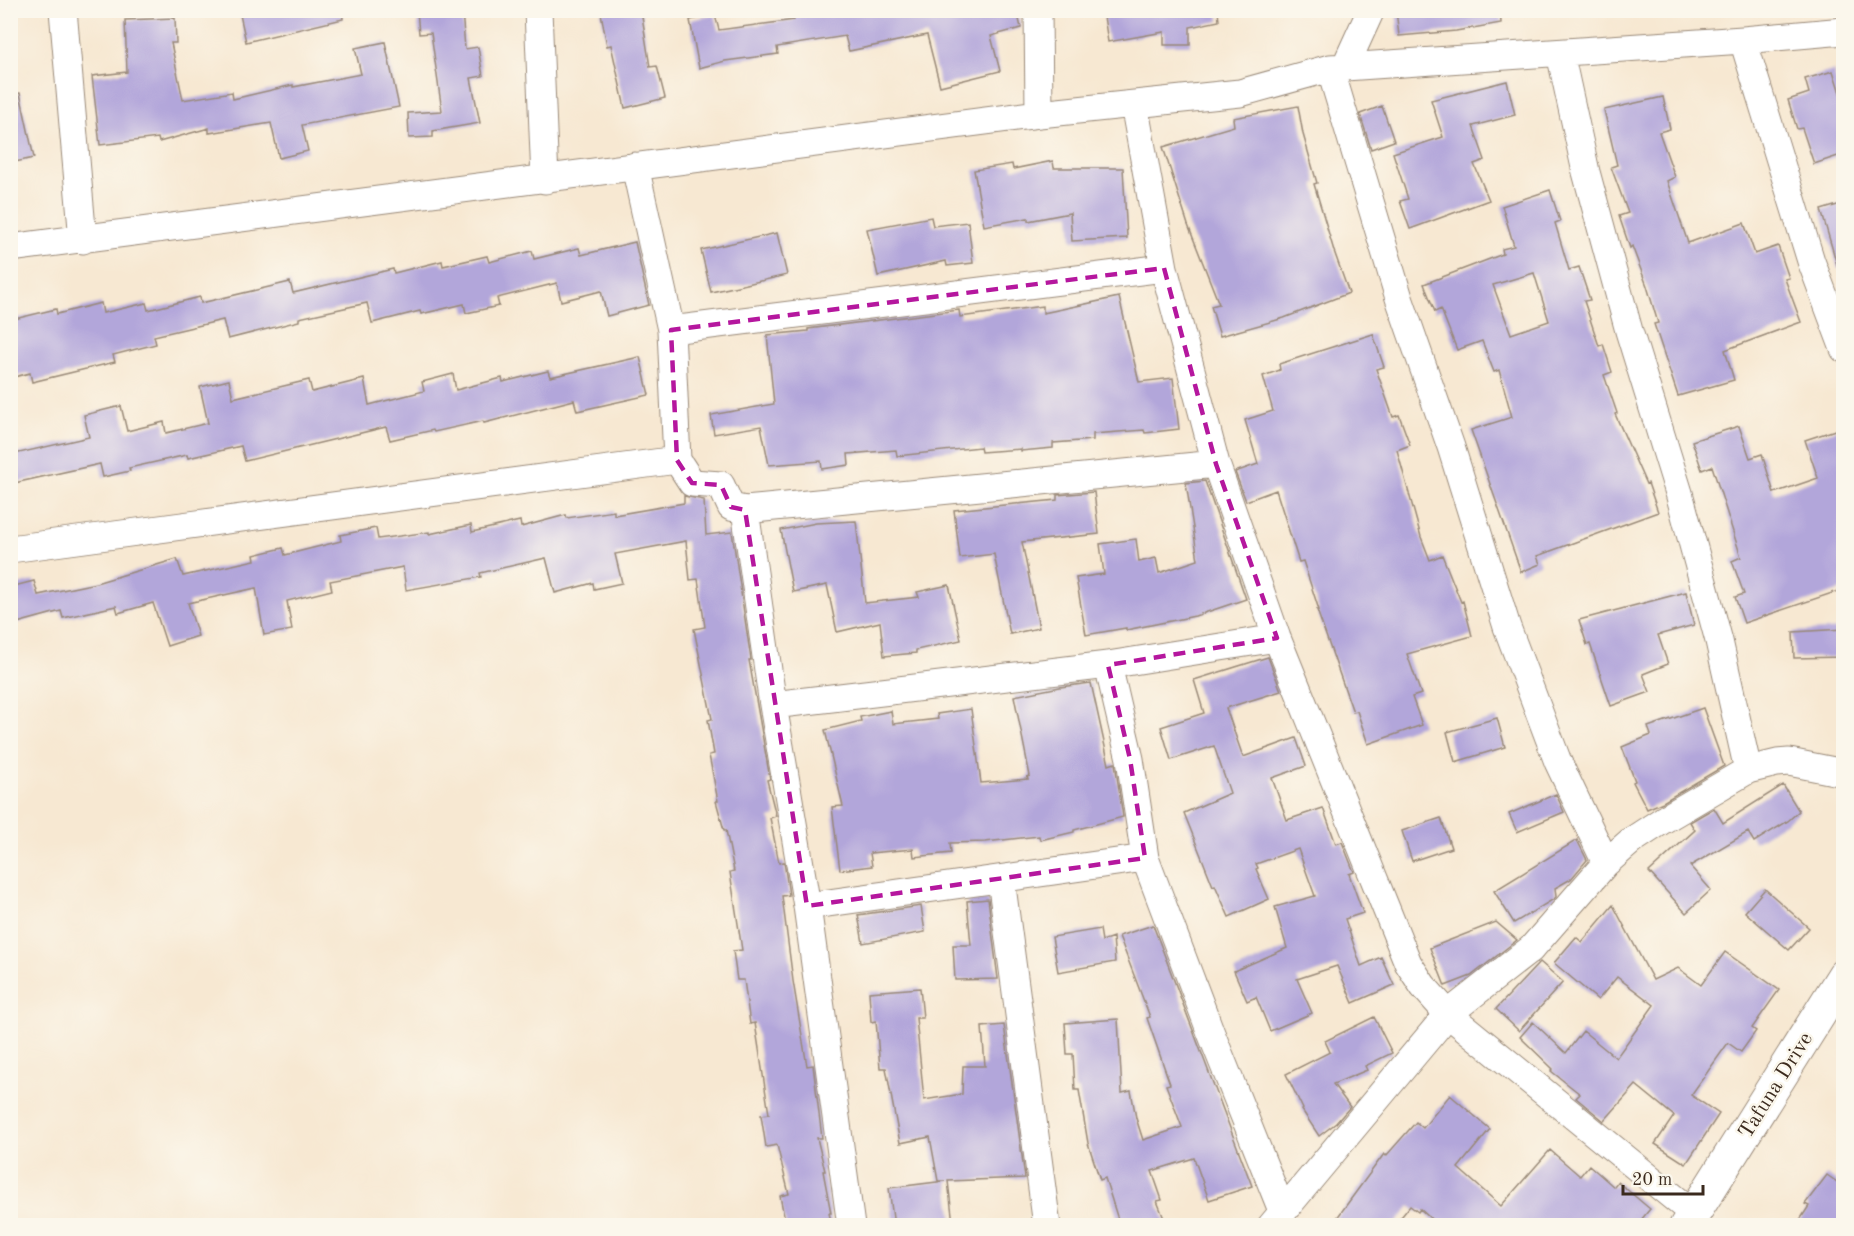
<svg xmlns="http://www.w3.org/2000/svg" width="1854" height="1236" viewBox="0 0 1854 1236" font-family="'Old Standard TT',serif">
<rect width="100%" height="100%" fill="#fbf7ec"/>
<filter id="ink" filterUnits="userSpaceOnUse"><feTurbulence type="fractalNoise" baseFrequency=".0167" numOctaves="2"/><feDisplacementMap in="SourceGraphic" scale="12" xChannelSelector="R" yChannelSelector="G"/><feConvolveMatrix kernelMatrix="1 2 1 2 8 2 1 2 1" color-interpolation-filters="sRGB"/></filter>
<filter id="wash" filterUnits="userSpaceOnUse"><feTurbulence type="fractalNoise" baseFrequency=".008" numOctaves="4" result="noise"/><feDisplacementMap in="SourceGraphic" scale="24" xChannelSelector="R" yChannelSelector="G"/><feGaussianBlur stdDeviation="1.35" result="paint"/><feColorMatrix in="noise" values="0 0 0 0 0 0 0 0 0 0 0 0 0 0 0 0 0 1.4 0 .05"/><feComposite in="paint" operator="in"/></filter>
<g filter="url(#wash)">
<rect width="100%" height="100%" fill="#f7e8d2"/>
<g id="blocks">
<path fill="#b2a6da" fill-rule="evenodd" d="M239,10H342L343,19L246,42Z
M417,10H462L465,49L478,47L483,76L471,78L480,123L433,131V137L409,138L408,113L442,111L431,33L419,34Z
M615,10H641L650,67L657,66L665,98L625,108L611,45L607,46L601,13Z
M793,10H1017L1021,28L991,36L1000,71L940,86L927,35L849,51L845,36L777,47L778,54L725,61L699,68L690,20L715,15L719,30L794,20Z
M1103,10H1218L1219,21L1190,27V45H1164V32L1108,42Z
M1396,10H1500L1501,23L1456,31L1399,36Z
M175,18L176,43H171L183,100L232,92L233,99L293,85V87L361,74L355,48L385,42L399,107L302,125L308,151L279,158L271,123L209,133V128L159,142L158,138L100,145L92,76L127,72L125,20Z
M1833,71L1844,105V154L1814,164L1802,128L1797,129L1788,100L1809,93L1805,79Z
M1507,81L1515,115L1473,126L1485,160L1474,164L1489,200L1410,229L1400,201L1408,199L1393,153L1443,137L1431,100Z
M20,93L34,158L10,163V94Z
M1663,97L1670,129L1659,132L1675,177L1667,181L1688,243L1744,223L1755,254L1778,246L1789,278L1785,279L1801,322L1725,350L1734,380L1678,396L1654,324L1658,323L1647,286L1632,246L1630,248L1619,216L1628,213L1611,167L1617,165L1604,110Z
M1298,106L1303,134L1317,183L1314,184L1334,251L1349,293L1284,318L1220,336L1211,306L1219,304L1188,225L1163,147L1234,126L1233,118Z
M1382,106L1394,141L1371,149L1360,114Z
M1053,161L1054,168H1123L1127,238L1072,241L1070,213L1028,221V218L984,226L974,170L1012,164L1013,169Z
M1550,190L1560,221L1555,223L1569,270L1579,267L1590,300L1584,301L1599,346L1603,344L1612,372L1604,375L1617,413L1615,414L1646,484L1648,483L1658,512L1537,556L1540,564L1521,572L1471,430L1512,417L1499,370L1494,372L1482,341L1457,350L1441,309L1435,312L1424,284L1503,254L1502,249L1514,246L1502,206ZM1534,273L1549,321L1511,334L1493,285Z
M1844,203V268H1838L1821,210Z
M931,217L933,226L968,222L973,263L947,266L946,261L878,276L867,229Z
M777,233L787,275L711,292L701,250Z
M635,242L649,305L607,316L601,291L561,301L557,283L497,298L499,306L466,313L464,304L421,314L420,311L372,323L367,303L299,318V321L228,339L223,320L154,336L156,344L113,355L115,362L32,382L30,373L10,378V320L56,309L57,314L101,303L103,313L146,303L148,310L200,297L201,303L290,282L293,293L393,269L394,273L442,261L443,266L487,256L489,262L532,251L534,259L579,248L581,255Z
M1119,297L1139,382L1173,378L1179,429L1145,433L1144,430L1093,434V440L1053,443V448L1021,451V449L981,452L980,447L897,456L896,450L848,454L849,465L822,469L821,461L769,465L761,426L714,434L711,415L774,404L767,335L808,331V329L959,310L960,317L1043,306V313Z
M1373,334L1384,367L1376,369L1393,417L1399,415L1410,445L1397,450L1421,537L1430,560L1442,555L1461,602L1463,601L1472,636L1407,654L1421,694L1412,697L1422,725L1368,744L1357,711L1353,712L1317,610H1319L1303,561L1299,562L1276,490L1246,501L1235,472L1258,464L1245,420L1273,411L1263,376L1280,370L1279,364Z
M640,357L649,395L577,411L574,400L484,423L483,421L434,432L433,430L390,440L386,427L245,461L241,446L188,458L187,455L129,468L130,471L103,477L100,464L10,484V455L89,437L84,415L121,406L127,431L164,422L166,433L208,423L200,387L229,380L233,398L309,380L312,392L364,379L369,405L424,391L422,382L453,374L456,390L502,378L503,382L548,371L550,377Z
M1739,426L1750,458L1762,454L1774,493L1818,478L1805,440L1844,427V589L1744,623L1735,597L1744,594L1732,561L1741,557L1712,466L1702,470L1692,441Z
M1205,481L1246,599L1195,616L1126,630V628L1086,635L1076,578L1104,574L1100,544L1136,539L1139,562L1156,558L1159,573L1198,560L1186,483Z
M1094,492L1099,534L1022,542L1039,628L1010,634L994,554L960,558L954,510L1057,500V495Z
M684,496L704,500L706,535L732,532L751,660H749L770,779L767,780L776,816L770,818L779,863L784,862L789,895L782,896L793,981L807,1066L813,1065L822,1138H817L825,1171H823L831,1213H829L832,1226H786L780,1196L789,1194L777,1145L766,1147L761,1115L769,1114L755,1023L750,1024L744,980H737L733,951L742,950L730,872L734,871L726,830H724L716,801H718L709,755L714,754L708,720L712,719L694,629L705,627L698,579L690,580L686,541L615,554L622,583L594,589L593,583L555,593L546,558L480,573L481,577L406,590L403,567L330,581L332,590L287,601L292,630L264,635L256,588L188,603L198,636L167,646L153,603L118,613L116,606L63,618L61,611L17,623L10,598V587L34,581L38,595L96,583L177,559L183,576L255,560L254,555L283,548L285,555L341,541L340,535L376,528L378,539L429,532V534L471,525L472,532L520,521L521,527L566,515L567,518L614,511V515L684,503Z
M856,521L865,603L919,597L917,592L949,585L961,640L916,650V653L884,656L880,622L837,632L827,585L793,592L781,530L816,523Z
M1686,592L1694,625L1658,635L1668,664L1643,674L1650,692L1611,706L1590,644L1587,645L1579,620Z
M1844,629V657L1794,658L1793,632Z
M1268,657L1281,691L1226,708L1243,757L1296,738L1306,766L1272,778L1287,820L1323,808L1336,844L1342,842L1354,872L1349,874L1363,913L1345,919L1361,966L1381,957L1394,985L1353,1003L1337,966L1297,979L1312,1013L1270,1031L1256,997L1247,1001L1234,971L1287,948L1275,907L1315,896L1298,849L1256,864L1258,868L1256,869L1269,899L1229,917L1215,885L1213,886L1184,813L1230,793L1214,746L1171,760L1161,727L1204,713L1194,680Z
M1091,683L1109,765L1115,763L1123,817L1074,830V832L1040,840L1039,836L985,842L950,843L951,853L914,857L913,849L870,853L872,866L840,870L832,807L843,806L825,730L861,721L860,717L891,711L893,724L938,719L937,714L971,709L981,783L1028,779L1027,777L1030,776L1014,696L1060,687Z
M1703,708L1724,766L1663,802L1647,809L1633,782L1635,781L1622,747L1651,735L1648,727Z
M1497,718L1505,747L1455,762L1447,732Z
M1783,785L1799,811L1788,821L1754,842L1748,832L1690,866L1711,890L1686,913L1649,872L1695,830L1690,822L1714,808L1723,823Z
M1556,794L1564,812L1517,832L1509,814Z
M1441,818L1451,848L1412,861L1402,831Z
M1577,840L1587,860L1571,879L1555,888L1556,897L1554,899L1514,923L1494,891Z
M1765,889L1809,928L1789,950L1745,912Z
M988,899L998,979L955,980L953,945H971L967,901Z
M1613,905L1653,980L1678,968L1701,985L1725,952L1779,990L1752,1028L1756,1031L1741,1052L1728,1043L1691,1095L1719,1114L1686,1164L1655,1144L1674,1116L1636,1085L1604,1121L1576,1098L1580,1094L1551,1071L1553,1069L1520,1037L1533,1022L1566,1053L1583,1031L1616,1058L1654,1005L1617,977L1598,1000L1554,963L1576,937L1582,942Z
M921,906L925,932L863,943L858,915Z
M1496,922L1517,940L1471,976L1445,986L1430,948Z
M1153,925L1252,1186L1209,1200L1194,1158L1152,1171L1162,1200L1157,1201L1167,1226H1120L1105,1178L1100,1180L1088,1143L1079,1090H1075L1073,1054H1067L1065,1023L1118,1019L1122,1093L1131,1091L1136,1118L1143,1140L1182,1127L1166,1085L1170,1084L1147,1018L1150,1017L1119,936Z
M1100,929L1102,941L1113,937L1115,962L1058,972L1052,937Z
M1540,962L1563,982L1519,1031L1496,1009Z
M920,988L923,1018H916L924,1100L962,1094L963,1066H985L982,1027L1004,1025L1025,1178L948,1181L953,1223L931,1226H894L889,1188L945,1181H938L930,1137L900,1143L886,1068H880L876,1021L871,1022L869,992Z
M1374,1017L1392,1053L1365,1066L1367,1070L1333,1084L1350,1107L1336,1123L1319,1136L1302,1110L1303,1109L1286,1074L1330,1052L1325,1041Z
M1450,1095L1490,1129L1458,1168L1501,1206L1550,1150L1580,1176L1589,1165L1614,1187L1618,1182L1650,1209L1636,1226H1439L1420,1209L1418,1212L1410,1206L1394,1226H1331L1384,1154L1386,1156L1416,1122L1423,1128Z
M1827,1175L1844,1187V1226H1796L1809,1206L1805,1204Z"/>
</g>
</g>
<g filter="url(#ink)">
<use href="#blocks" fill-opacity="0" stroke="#998978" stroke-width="1.5"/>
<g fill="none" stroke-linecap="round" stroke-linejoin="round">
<g stroke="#998978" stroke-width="29">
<path id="street" d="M63,10L83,240
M538,10L545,180
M1038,10L1039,114
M1743,40L1811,261L1844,349
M1560,53L1586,172L1629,331L1679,493L1719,641L1748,770
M1345,67L1371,10
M1330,68L1399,298L1451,447L1507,627L1558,762L1606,863
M1134,104L1164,268L1216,464L1277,638L1408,963L1423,986L1448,1014L1694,1214
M10,248L1039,114L1240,93L1330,68L1743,40L1844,31
M671,330L1164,268
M677,460L692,483L721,485L731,507L745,510L773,705L807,906L851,1226
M745,510L1216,464
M10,549L677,460L671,330L635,166
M1108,665L1130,759L1145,858L1211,1033L1283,1213
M773,705L1108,665L1277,638
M1001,879L1047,1226
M807,906L1145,858
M1271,1226L1448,1014L1531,949L1606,863L1631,841L1663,820L1748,770L1777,763L1789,762L1844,773"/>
</g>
<g stroke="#998978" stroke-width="35">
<path id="secondary" d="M1686,1226L1844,975"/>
</g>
<use href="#street" stroke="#fff" stroke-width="27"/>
<use href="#secondary" stroke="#fff" stroke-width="33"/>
</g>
</g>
<path fill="none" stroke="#b5179e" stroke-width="4.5" stroke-dasharray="12 8" stroke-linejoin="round" d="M1164,268L1216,464L1277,638L1108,665L1130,759L1145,858L807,906L745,510L731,507L721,485L692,483L677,460L671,330Z"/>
<g text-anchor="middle" stroke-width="5" stroke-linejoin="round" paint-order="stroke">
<g font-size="21" fill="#3b2a1e" stroke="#fbf7ec">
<text transform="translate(1775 1085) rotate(-58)" y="7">Tafuna Drive</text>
</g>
</g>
<rect width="1854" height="1236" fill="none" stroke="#fbf7ec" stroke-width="36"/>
<path d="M1623 1185v9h80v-9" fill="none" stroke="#3b2a1e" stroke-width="3"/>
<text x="1632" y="1185" font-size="18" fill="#3b2a1e" stroke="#fbf7ec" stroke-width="4.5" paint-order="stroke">20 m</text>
</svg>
